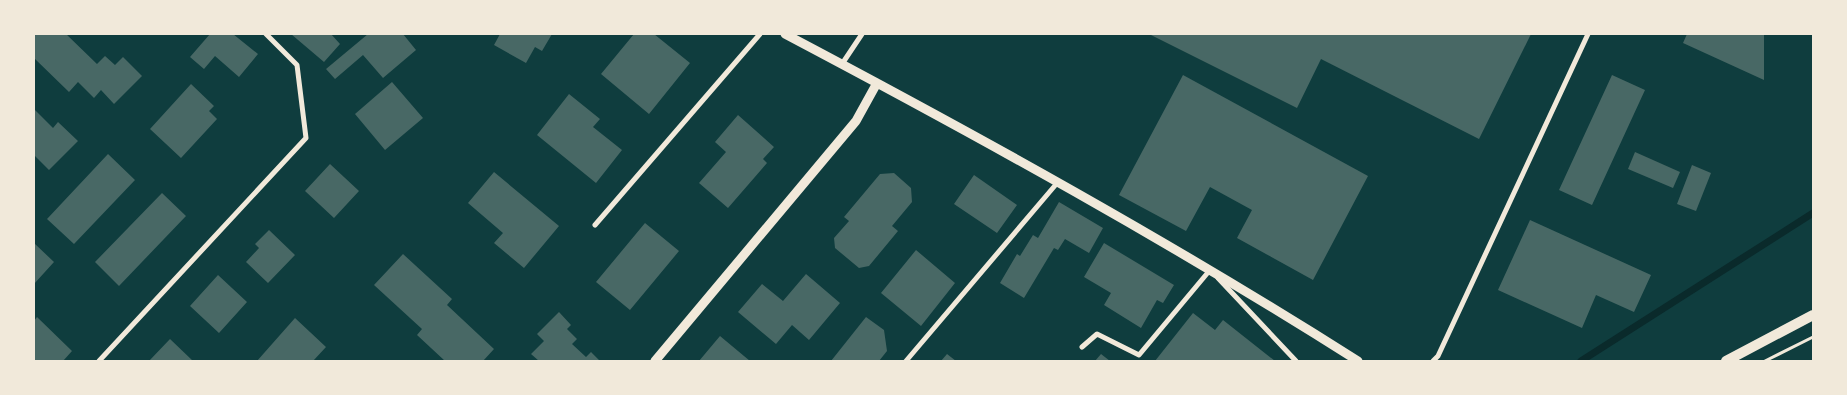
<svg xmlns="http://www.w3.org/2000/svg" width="1847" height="395" viewBox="0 0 1847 395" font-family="'Roboto Condensed',sans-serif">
<rect width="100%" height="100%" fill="#0f3d3e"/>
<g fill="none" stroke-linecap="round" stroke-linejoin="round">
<path stroke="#0a2a2b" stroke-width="7" d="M1581,361L1813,213"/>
</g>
<path fill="#486865" d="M34,34H66L97,64L105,56L115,65L123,57L142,76L114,104L101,90L94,98L78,82L69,92L34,58Z
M210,34H233L258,54L239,77L215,56L204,69L190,57Z
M291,34H331L340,44L324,62Z
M368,34H403L416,50L383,78L363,55L335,79L326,69Z
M500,34H552L542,51L535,47L526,63L494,45Z
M634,34H654L690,63L649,114L601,74Z
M1149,34H1531L1479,139L1321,59L1297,108Z
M1687,34H1764V80L1683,43Z
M1183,75L1368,176L1313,280L1237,238L1252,210L1210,187L1186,231L1119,195Z
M1612,75L1645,90L1592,205L1559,190Z
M392,82L423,118L385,150L355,114Z
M191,84L214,106L209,111L217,119L181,158L150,129Z
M569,94L600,119L593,127L622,150L596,183L537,135Z
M34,109L53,128L58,122L78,141L49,170L35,156L34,157Z
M738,115L774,147L763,159L767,163L728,208L699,183L726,152L715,142Z
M1635,152L1680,172L1673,188L1628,169Z
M108,154L135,180L74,244L47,219Z
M330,164L359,191L334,218L305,191Z
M1692,165L1711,173L1696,211L1677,204Z
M494,172L559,226L524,268L494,243L503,233L468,203Z
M894,173L911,188L912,202L892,226L898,231L869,266L859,268L835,248L834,238L849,221L844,217L880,174Z
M974,175L1017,205L997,233L954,204Z
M162,193L186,216L119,286L95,262Z
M1059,202L1103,228L1089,253L1065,239L1058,250L1054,248L1024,298L1000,283L1017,254L1020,256L1033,235L1038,238Z
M1530,220L1651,275L1634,312L1596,295L1582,328L1498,290Z
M645,223L679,251L630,310L596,282Z
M269,230L295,255L268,283L246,262L259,248L255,244Z
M34,243L54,262L34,284Z
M1104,243L1174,285L1163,303L1157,300L1141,328L1104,305L1111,293L1084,277Z
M916,250L955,283L921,326L881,293Z
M403,254L452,299L447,305L494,349L483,361H445L417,335L422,329L374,285Z
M806,274L840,303L809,340L792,325L776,344L738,312L762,284L783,301Z
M218,275L247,302L219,333L190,306Z
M559,312L571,325L567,329L577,339L572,344L586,357L591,352L600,361H539L531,354L544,341L537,334Z
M1193,313L1215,330L1223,320L1275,361H1155Z
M37,317L72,351L63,361H34V321Z
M866,317L884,330L887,351L879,361H831Z
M295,318L326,347L313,361H257Z
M720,336L750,361H699Z
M170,339L193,361H149Z
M947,354L956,361H941Z
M1101,354L1110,361H1095Z"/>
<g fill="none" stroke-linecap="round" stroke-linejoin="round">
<path stroke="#f1e9da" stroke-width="3" d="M1765,361L1813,337"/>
<path stroke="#f1e9da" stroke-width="5" d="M842,64L862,34
M595,225L760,34
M1218,278L1296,361
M1082,347L1097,334L1139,355L1210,270
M99,361L306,138L297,65L266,34
M906,361L1058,182
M1433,361L1438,356L1588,34"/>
<path stroke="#f1e9da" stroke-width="9" d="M785,34C980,137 1172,243 1358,361
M655,361L856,121L877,83"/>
<path stroke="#f1e9da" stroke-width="10" d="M1726,361L1813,315"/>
</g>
<rect width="1847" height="395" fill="none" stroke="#f1e9da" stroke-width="70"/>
</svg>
